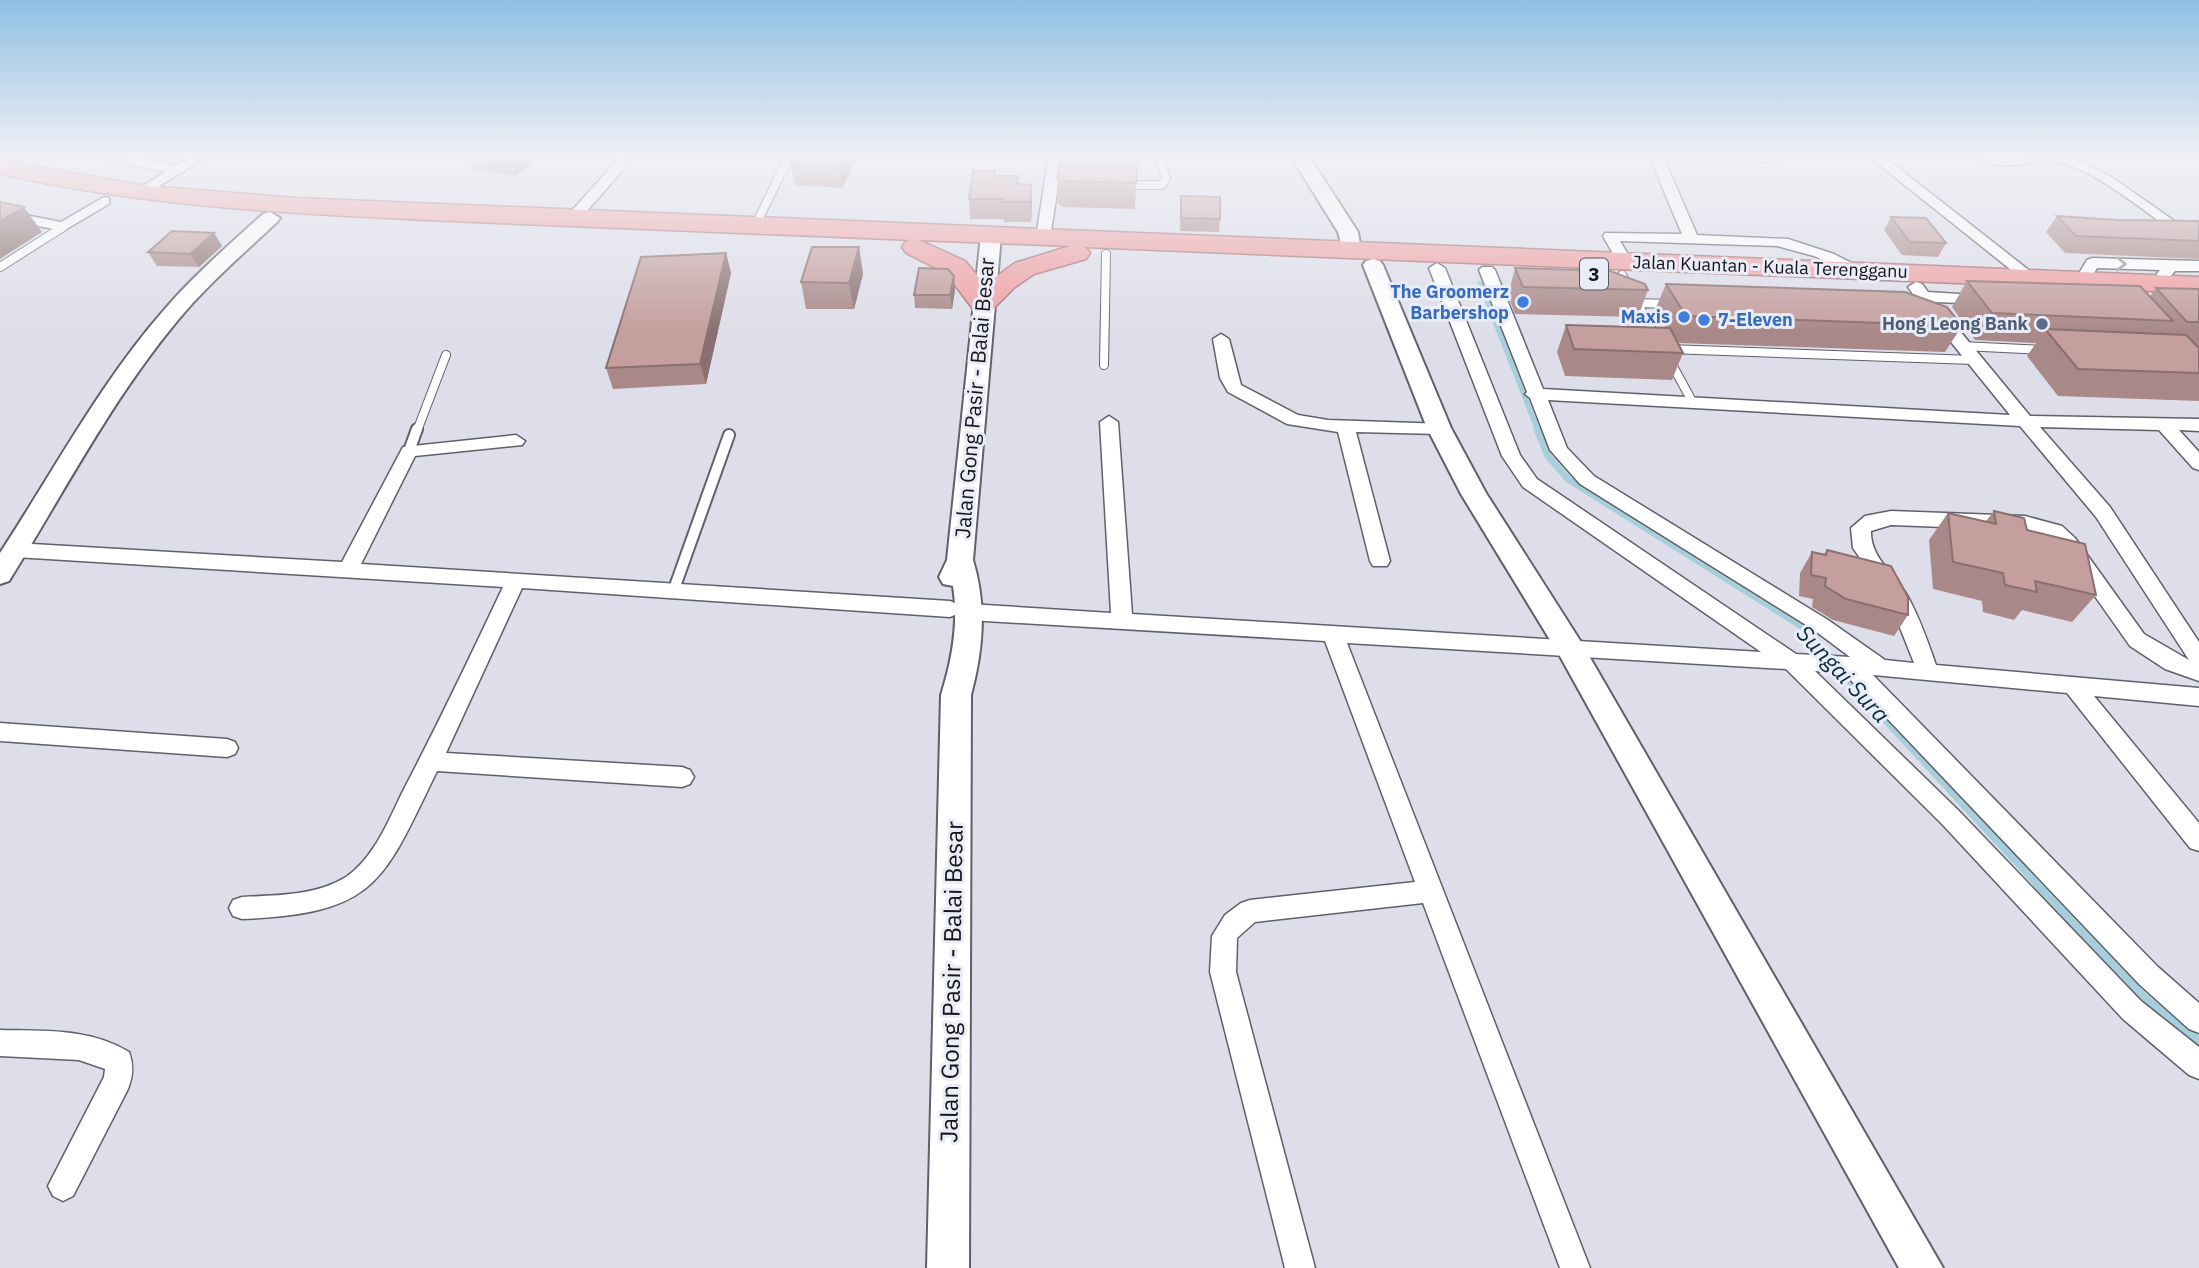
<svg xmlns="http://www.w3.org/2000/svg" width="2199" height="1268" viewBox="0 0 2199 1268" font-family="'IBM Plex Sans',sans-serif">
<rect width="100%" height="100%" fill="#dddee9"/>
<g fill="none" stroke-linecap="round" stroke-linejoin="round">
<path stroke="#a7cfdb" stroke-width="5" d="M1480,283L1538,431"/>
<path stroke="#a7cfdb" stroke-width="7" d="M1537,429L1548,456L1568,479L1808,630L1854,686L1953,793"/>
<path stroke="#a7cfdb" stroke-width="9" d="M1952,791L2143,997L2199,1042"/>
<g stroke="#5f606a" stroke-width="10">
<path id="lane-far1" d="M103,155L177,170
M1124,185H1162L1166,178L1158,155
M755,226L790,155
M0,267L63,227
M1622,275L1657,339
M1637,303L1670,304
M1962,346L2043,350
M1668,349L1973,360
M1669,359L1693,403
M1104,365L1106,254
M417,431L446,355"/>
</g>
<g stroke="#5f606a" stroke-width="14">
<path id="lane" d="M409,451L417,429
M673,592L729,435"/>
</g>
<g stroke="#5f606a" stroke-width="3">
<path id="street" d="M193,155H209L145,195H135L133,192Z
M622,155H636L578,221H568L566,218L568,215Z
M1049,155H1063L1050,237L1043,241L1036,237Z
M1656,155H1788L1786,158L1772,162L1675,159L1667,160L1666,163L1697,235L1788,239L1834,254L1867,271L1859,276L1854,274L1814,256L1777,246L1620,241L1632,261L1629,264H1619L1603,236L1605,233L1682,234L1652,163Z
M1867,155H1882L2035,275L2038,278L2035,281H2025Z
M1974,155L2002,158L2032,155L2069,156L2113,178L2190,232L2188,235H2178C2147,213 2094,169 2058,162C2031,157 1997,177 1974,155Z
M104,197L109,198V204L63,231L0,218V210L61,222Z
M2092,258L2199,261V271H2175L2169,278L2164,280L2156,275L2160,270L2097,268L2088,283H2078L2075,280L2087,260Z
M1437,263L1445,268L1520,455L1537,479L1796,654L1850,657L1814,630L1580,484L1550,450L1530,398L1525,394L1527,392L1479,270L1482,267H1492L1495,270L1543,389L2010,415L1917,300L1908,287L1916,282L1922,284L1928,292L1990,296L1992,299L1990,302L1984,304L1936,302L2030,416L2199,419V431L2179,430L2199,452V470L2193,468L2159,430L2040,427L2110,507L2199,642V681L2165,669L2130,646L2061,548L2048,536L2025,530L1891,525L1871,531C1870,558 1896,575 1908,597C1920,619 1928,642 1936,665L2199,688V706L2094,696L2199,823V851L2190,848L2067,693L1873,675L2158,967L2199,1003V1033L2189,1029L2140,985L1844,673L1815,671L1958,810L2141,1001L2199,1047V1079L2189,1075L2123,1019L1942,824L1786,669L1347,643L1590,1268H1560L1423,903L1255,922L1237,938L1236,972L1315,1268H1285L1210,972L1212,936L1225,915L1241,903L1250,900L1415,882L1325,641L969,620L962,617L959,612L962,607L969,604L1111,613L1100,422L1109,416L1118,422L1132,614L1761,652L1523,487L1502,456L1429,268ZM1548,400L2020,426L2096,517L2189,660L2144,634L2075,538L2062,526L2025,516L1891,511L1865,516L1851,528L1853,548L1889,600L1914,663L1885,660L1828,620L1594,476L1567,448Z
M1221,334L1229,339L1241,385L1298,415L1328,420L1445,424L1448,428L1445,432L1439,434L1356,432L1390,561L1387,566H1373L1370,561L1338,432L1287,424L1228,392L1220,378L1213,339Z
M516,435L525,441L522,445L415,456L361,564L950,601L957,604L960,609L957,614L950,617L522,588L446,753L682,767L690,770L694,777L690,784L682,787L437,771C382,884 377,913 242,919L233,916L229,908L233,900L242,897C277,895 315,896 346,877C375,857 389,819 404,789C439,722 471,655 503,587L15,557L8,555L5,550L8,545L15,543L342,562L403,447Z
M0,723L227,739L235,742L238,748L235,754L227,757L0,741Z
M0,1030C44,1031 90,1028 129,1052C134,1065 133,1076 128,1089L73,1196L63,1201L53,1196L48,1186L104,1077L105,1069L79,1060L0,1056Z"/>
</g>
<g stroke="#5f606a" stroke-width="4">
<path id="secondary" d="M1290,155H1308L1358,232L1361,250L1358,254H1344L1338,232Z
M270,212L280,218L277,222C243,254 208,284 178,320C112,399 63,494 9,581L0,584V553C53,472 100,383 164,310C194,275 229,245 263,214Z
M991,229L998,231L1001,235L973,560C987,606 983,650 971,695L969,1268H927L941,695C952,660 959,623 953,586L943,584L939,577L947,560L981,235L984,231Z
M1373,259L1380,261L1383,265L1451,428L1486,493L1581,642L1943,1268H1899L1561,658L1461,494L1427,428L1363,265L1366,261Z"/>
</g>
<g stroke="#a37073" stroke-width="3">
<path id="highway" d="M0,160L147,186L296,198L2199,277V293L1085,247L1090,253L1086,259L1034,274L1015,287L993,309L983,311L973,309L946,273L906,253L902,247L906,241L912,240C766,234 619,228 473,222C314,215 156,209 0,174ZM919,240L1070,246L1015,263L985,285L965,261Z"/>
</g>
<use href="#lane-far1" stroke="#fff" stroke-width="8"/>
<use href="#lane" stroke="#fff" stroke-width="10"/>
<use href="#street" fill="#fff" fill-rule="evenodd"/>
<use href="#secondary" fill="#fff" fill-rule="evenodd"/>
<use href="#highway" fill="#efa0a2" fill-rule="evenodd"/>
</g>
<path fill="#a98988" d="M797,155H859L842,188L795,185L791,166Z
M469,156L534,160L516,176L474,169Z
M1137,165L1135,209L1063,207L1058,204L1057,178Z
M996,176L1019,184L1032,204L1031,222H1004V219H970L969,199Z
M1181,196L1220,219L1219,232L1180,231Z
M2057,216L2118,220L2199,221V259L2065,253L2046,232Z
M1891,217L1946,243L1938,257L1902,255L1884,230Z
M214,233L222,246L199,267L157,266L148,252Z
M859,247L863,274L854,309H806L801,282Z
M726,253L731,273L706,384L613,389L606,368Z
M1515,268L1648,290L1638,317L1515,314L1508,295Z
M954,276L955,290L952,309L915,308L914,295Z
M1967,281L2150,296L2156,288L2199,289V401L2058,396L2027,356L2036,343L1975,340L1952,307Z
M1666,284L1962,326L1945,352L1678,343L1683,353L1672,380L1565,376L1557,352L1566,325L1666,328L1655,310Z
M1994,511L2027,530L2096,595L2072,622L2022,610L2014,620L1983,612L1982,601L1933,589L1929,540L1948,513L1986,521Z
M1827,550L1908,615L1894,636L1833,620L1812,607L1813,599L1799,596L1800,573L1812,552L1824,555Z"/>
<path fill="#896f6f" d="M521,155H532L534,160L516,176L511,163Z
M846,155H859L842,188L839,168Z
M1031,185L1032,204L1031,222L1030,202Z
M24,207L42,232L0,259V221Z
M214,233L222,246L199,267L190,254Z
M859,247L863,274L854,309L849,283Z
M726,253L731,273L706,384L700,364Z
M954,276L955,290L952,309L950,295Z"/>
<path fill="#c49f9e" stroke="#896f6f" stroke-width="2" d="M471,155H521L511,163L469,156Z
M797,155H846L839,168L791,166Z
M1060,163L1137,165L1136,183L1062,181L1057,178Z
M973,171H995V176H1018L1017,184L1031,185L1030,202H1002L1003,199H969Z
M1181,196L1220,197V219L1181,218Z
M0,202L24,207L0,221Z
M2057,216L2118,220L2199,221V241L2076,236Z
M1891,217L1926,218L1946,243L1910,242Z
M172,231L214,233L190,254L148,252Z
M812,247H859L849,283L801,282Z
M726,253L700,364L606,368L641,257Z
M919,268L948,269L954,276L950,295H914Z
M1515,268L1610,271L1645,284L1648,290L1523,287Z
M1967,281L2140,286L2173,321L1992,313Z
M1666,284L1905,292L1947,307L1962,326L1686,316Z
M2156,288L2199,289V322H2187Z
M1566,325L1670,328L1683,353L1574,349Z
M2045,329L2186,335L2199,348V373L2078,369Z
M1994,511L2024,518L2027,530L2085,544L2096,595L2035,581L2037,592L2005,585L2003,573L1953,562L1948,513L1996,524Z
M1827,550L1891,566L1908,597V615L1846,599L1825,586L1826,578L1811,575L1812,552L1826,555Z"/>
<defs><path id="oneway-chevron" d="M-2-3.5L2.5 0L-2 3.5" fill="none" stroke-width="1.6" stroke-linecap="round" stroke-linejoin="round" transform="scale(1.75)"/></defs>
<use stroke="#979798" href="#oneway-chevron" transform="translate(2121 264) rotate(2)"/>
<linearGradient id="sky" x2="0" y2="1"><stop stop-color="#8ebfe3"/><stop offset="0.47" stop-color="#f0f0f5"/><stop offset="1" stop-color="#f0f0f5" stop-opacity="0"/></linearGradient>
<rect width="2199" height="332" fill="url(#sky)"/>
<g fill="#3f7fe0" stroke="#eaecf7" stroke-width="2.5">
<circle cx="1523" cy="302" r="7"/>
<circle cx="1684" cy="317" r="7"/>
<circle cx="1704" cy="320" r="7"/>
</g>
<circle fill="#5c6f8a" stroke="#eaecf7" stroke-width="2.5" cx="2042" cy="324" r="7"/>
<g text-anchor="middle" stroke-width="6" stroke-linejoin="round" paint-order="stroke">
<g font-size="18" fill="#17171b" stroke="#eaecf7">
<text transform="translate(1770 267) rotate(2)" y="6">Jalan Kuantan - Kuala Terengganu</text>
</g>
<g font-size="18" font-weight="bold" fill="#366cbe" stroke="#eaecf7" text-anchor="end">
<text x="1509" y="298">The Groomerz<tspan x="1509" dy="21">Barbershop</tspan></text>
<text x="1670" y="323">Maxis</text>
<text x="1718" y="326" text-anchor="start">7-Eleven</text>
</g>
<g font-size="18" font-weight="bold" fill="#4e5e75" stroke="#eaecf7" text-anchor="end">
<text x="2028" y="330">Hong Leong Bank</text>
</g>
<rect fill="#eaecf7" stroke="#56575d" stroke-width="2" x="1580" y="258.5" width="28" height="31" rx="5"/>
<g font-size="19" font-weight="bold" fill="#17171b">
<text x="1594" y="281">3</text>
</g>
<g font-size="21" fill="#17171b" stroke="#eaecf7">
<text transform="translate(975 398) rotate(-85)" y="7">Jalan Gong Pasir - Balai Besar</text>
</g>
<g font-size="23" font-style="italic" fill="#082e38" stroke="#eaecf7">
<text transform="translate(1843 674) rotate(47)" y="8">Sungai Sura</text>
</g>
<g font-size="24" fill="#17171b" stroke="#eaecf7">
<text transform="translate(952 982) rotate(-89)" y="8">Jalan Gong Pasir - Balai Besar</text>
</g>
</g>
</svg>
